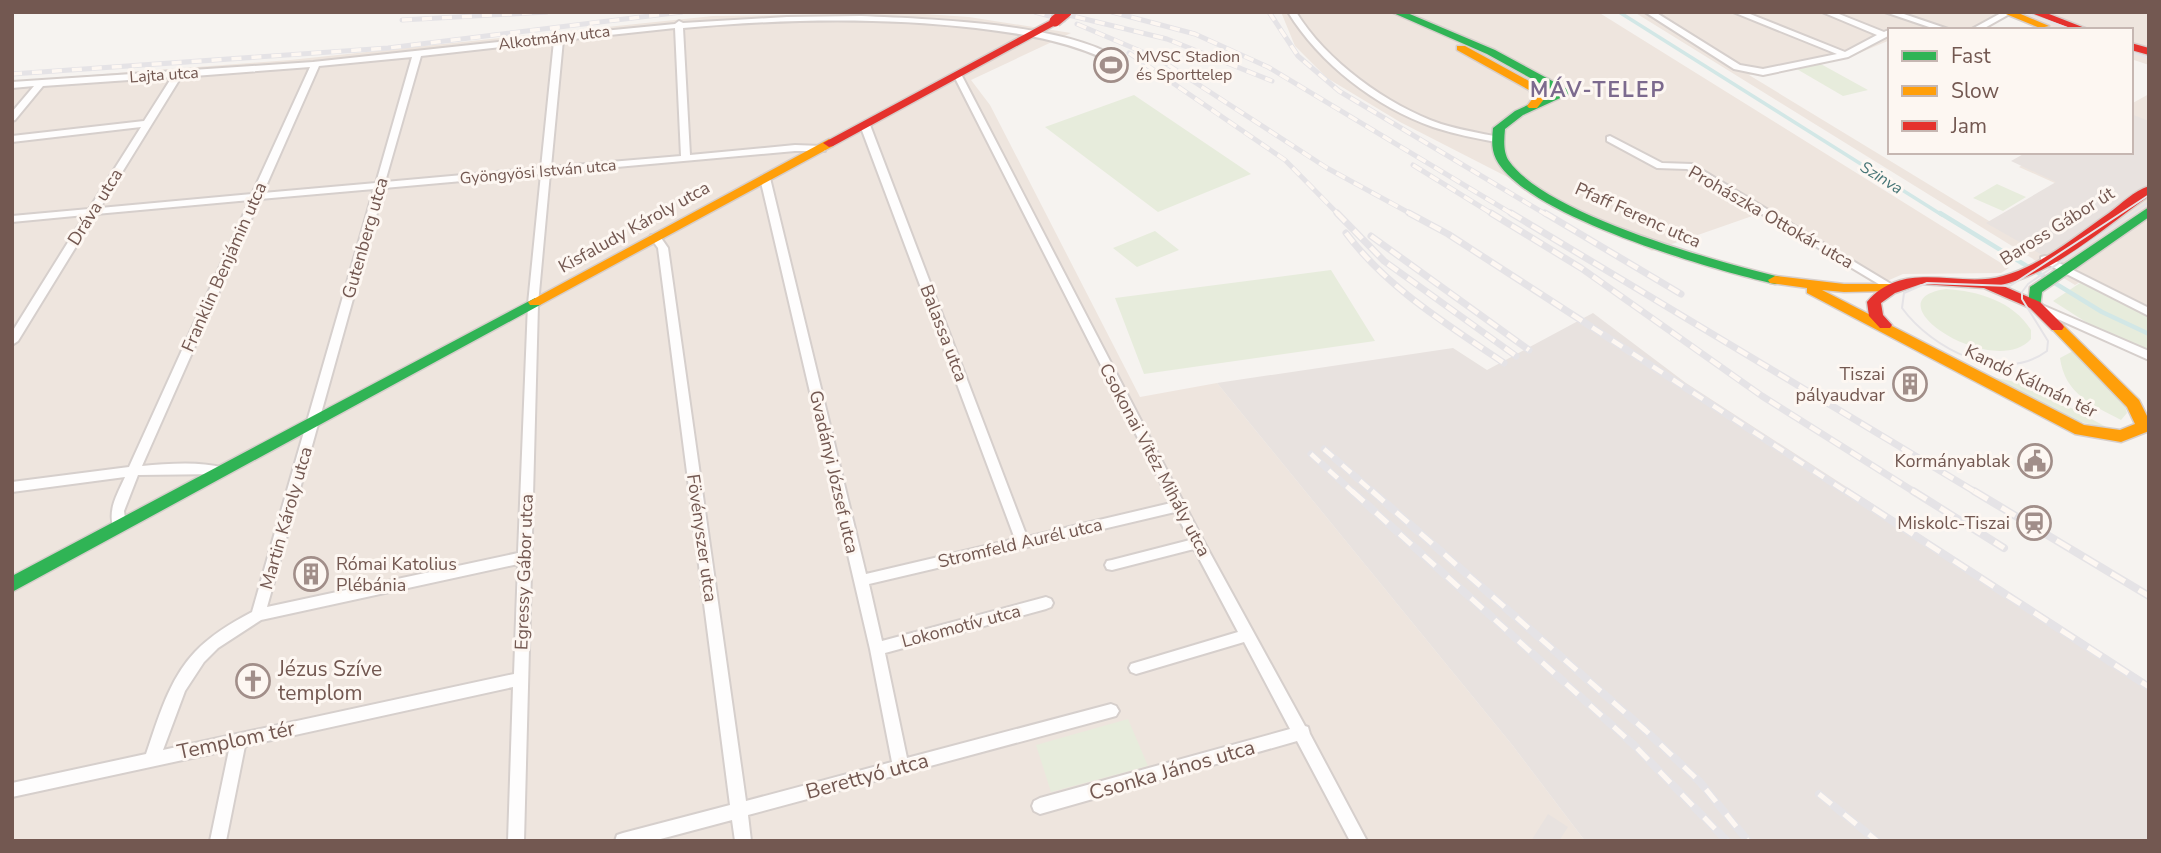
<svg xmlns="http://www.w3.org/2000/svg" width="2161" height="853" viewBox="0 0 2161 853" font-family="'Nunito Sans',sans-serif">
<rect width="100%" height="100%" fill="#f6f3f0"/>
<path fill="#eee5de" d="M1281,12H1598L2009,268L2001,273L1903,274L1880,284L1758,214L1652,251L1400,122L1327,78L1295,46Z
M1634,12H2149V65L2131,59V30H2048L2009,16L1981,30L1921,27L1890,30V40L1857,54L1749,75L1994,224L2057,184L2019,167L2045,152H2131V104L2149,94V307L2089,277L2075,285Z
M910,13L969,17L1071,33L971,80L990,105L1140,397L1217,383L1513,746L1585,841H12V81L290,60L713,16Z"/>
<path fill="#e8e2df" d="M2131,114L2149,121V189L2044,256L1986,223L2056,182L2011,161L2027,152H2131Z
M1593,313L1686,383L2149,683V841H1585L1513,746L1217,383L1453,348L1487,370Z
M1548,814L1568,827L1559,841H1531Z"/>
<path fill="#e7ecdc" d="M1819,63L1868,90L1843,96L1795,68Z
M1134,95L1251,174L1158,212L1045,127Z
M1997,184L2026,197L2003,211L1973,198Z
M1155,231L1179,250L1137,267L1113,248Z
M1331,270L1375,341L1144,374L1115,298Z
M2089,277L2149,307V352L2092,326L2053,301Z
M1946,289C1978,291 2013,301 2031,330V339C1994,381 1867,300 1946,289Z
M2075,350L2123,400L2127,413L2121,420C2091,404 2065,394 2060,358Z
M1992,377L2029,385L2110,429C2072,422 2022,401 1992,377Z
M1128,719L1148,766L1051,792L1036,745Z"/>
<g fill="none" stroke-linecap="round" stroke-linejoin="round">
<path stroke="#d2e7e6" stroke-width="3.5" d="M1619,12L1942,215"/>
<path stroke="#d2e7e6" stroke-width="4.5" d="M1940,213L2102,312L2149,334"/>
<g stroke="#d6cfcc" stroke-width="4">
<path id="street" d="M1288,12H1296C1326,61 1387,105 1441,124C1460,130 1480,133 1499,137L1501,139L1496,142C1475,138 1454,134 1433,127C1376,107 1320,64 1288,12Z
M1645,12H1655L1740,65L1763,69L1837,54L1733,12H1745L1845,52L1877,35L1822,12H1834L1884,32C1886,31 1888,30 1891,30L1890,35L1848,57L1763,75L1734,69Z
M1885,12H1898L1951,30H1938Z
M2003,12H2013L1981,30H1970Z
M861,16C927,19 1076,23 1126,64L1119,66C1075,42 1026,34 976,28C879,17 781,19 683,28L690,155L795,145L822,146L825,147V151H795L550,173L538,304L524,841H508L513,687L245,746L226,841H210L229,750L12,797V783L146,754C158,719 169,679 195,652C211,635 231,623 252,612L374,189L260,199L142,466C168,464 198,461 224,468L225,471L224,474L138,475L124,511L126,526L124,530H114C107,510 117,495 125,477L12,492V482L129,467L250,200L96,214L18,341L12,345V332L85,215L12,222V216L89,209L141,127L12,142V136L144,121L172,77L43,86L15,120L12,121V112L34,86L12,88V82L313,62L555,36L559,34L562,35L675,24L679,21L683,23L787,17ZM675,28L681,156L551,167L563,40ZM554,41L541,168L385,182L421,56ZM412,57L376,183L263,193L319,66ZM310,67L252,194L100,208L181,77ZM541,174L528,304L518,553L267,607L384,188ZM518,564L514,674L163,750L185,691L204,662L218,648L261,620Z
M958,73L962,76L1204,542L1305,726L1308,727L1310,734L1367,841H1350L1297,741L1040,814L1034,811L1032,806L1034,801L1040,798L1290,729L1244,642L1136,674L1131,672L1129,668L1131,664L1238,632L1194,549L1112,570L1107,569L1105,565L1107,561L1112,560L1190,540L1175,512L869,584L882,641L1046,597L1051,599L1053,603L1051,607L1046,609L885,653L907,758L1111,704L1116,706L1119,711L1116,716L748,815L751,841H735L732,820L653,841H615L617,835L623,833L730,805L658,248L650,237L651,235H659L668,248L746,801L892,762L870,649L760,178L762,176H768L770,178L866,574L1015,539L860,125L865,122L870,125L1027,537L1171,503L954,76Z
M1610,136L1662,163L1692,164L1896,287L1891,290L1887,289L1687,169L1657,168L1607,141V137Z
M2045,256L2149,308V316L2041,261V257Z
M2035,302L2149,351V360L2031,307L2030,305L2031,303Z"/>
</g>
<g stroke="#d6cecb" stroke-width="3">
<path id="fast" d="M1391,12H1405L1495,50L1569,90V94L1523,115L1505,129C1504,140 1503,152 1509,161C1547,215 1715,261 1780,277L1782,280L1780,283L1775,284C1713,270 1525,216 1496,159C1491,149 1492,139 1493,128L1515,111L1556,92L1487,54Z
M2149,207V217L2042,292L2040,308H2030L2028,305L2030,287Z
M535,298L542,302L540,305L12,592V576Z"/>
</g>
<g stroke="#d6cecb" stroke-width="3">
<path id="slow" d="M2001,12H2016L2049,26L2040,28Z
M1457,46H1465L1538,86L1545,98L1537,108H1529L1527,106L1533,98L1529,90L1457,50Z
M829,139L835,143L833,146L540,305H530L528,302Z
M1775,276L1844,284H1896L1898,287L1896,290L1891,291L1844,292L1822,290L2084,425L2120,430L2135,424L2127,407L2050,327L2057,322L2062,324L2139,400L2149,420V431L2121,442L2075,434L1807,293V288L1770,283L1768,280Z"/>
</g>
<g stroke="#d6cecb" stroke-width="3">
<path id="jam" d="M2029,12H2044L2090,30H2075Z
M1055,18L1060,21L1059,23L833,146L829,147L823,143Z
M2131,43L2149,48V55L2131,50Z
M2149,186V196C2103,228 2057,272 2001,285L2040,302L2062,324L2064,327L2062,330H2052L2030,308L1984,288L1921,284L1895,293L1881,303L1883,315L1892,325L1890,328H1880L1869,316L1867,302C1904,258 1958,289 2003,276C2042,265 2076,236 2109,213C2121,204 2134,191 2149,186Z"/>
</g>
<use href="#street" fill="#fefdfd" fill-rule="evenodd"/>
<use href="#fast" fill="#30b455" fill-rule="evenodd"/>
<use href="#slow" fill="#ff9f0a" fill-rule="evenodd"/>
<use href="#jam" fill="#e5322d" fill-rule="evenodd"/>
<path stroke="#e5e3e6" stroke-width="2" d="M2023,12L2073,30
M2131,52L2149,58
M2149,195L2010,286L1927,283L1904,293L1902,308C1932,349 2001,385 2047,351L2048,341L2022,299V292L2028,284L2149,202"/>
<g stroke="#e5e3e6" stroke-width="5">
<path id="rail-far2" d="M1035,12L1064,20
M1056,12L1167,39L1272,81
M1112,12L1195,34L1268,67L1514,215
M1269,12L1298,56L1339,91L1547,215
M402,20L547,12
M1077,24L1159,59L1327,168L1413,215
M1129,53L1285,160L1339,215
M12,74L388,48L682,12
M1413,165L1494,215"/>
</g>
<g stroke="#e5e3e6" stroke-width="7">
<path id="rail-far1" d="M1337,213L1384,261L1516,356
M1409,213L1448,234L1848,493
M1491,213L1581,268L1762,396L1916,493
M1511,213L1977,493
M1545,213L1681,294
M1346,233C1388,289 1447,324 1504,363
M1371,236L1529,350
M1324,449L1374,493
M1311,454L1354,493"/>
</g>
<g stroke="#e5e3e6" stroke-width="8">
<path id="rail" d="M1352,491L1634,745L1727,841
M1372,491L1645,730L1700,782L1748,841
M1846,491L2149,687
M1913,491L2004,548
M1974,491L2149,596
M1819,794L1877,841"/>
</g>
<use href="#rail-far2" stroke="#fdf7f2" stroke-width="3.5" stroke-dasharray="10" stroke-linecap="butt"/>
<use href="#rail-far1" stroke="#fdf7f2" stroke-width="4.5" stroke-dasharray="12" stroke-linecap="butt"/>
<use href="#rail" stroke="#fdf7f2" stroke-width="5" stroke-dasharray="16" stroke-linecap="butt"/>
<g stroke="#d6cecb" stroke-width="14" stroke-linecap="butt">
<path id="jam-bridge" d="M1055,21L1066,12"/>
</g>
<use href="#jam-bridge" stroke="#e5322d" stroke-width="11"/>
</g>
<defs>
<g id="stadium-ring" transform="scale(1.75)"><circle r="9.5" fill="#fdf7f2" stroke="#a18e89" stroke-width="1.5"/><path d="M0-5a6.5 5 0 1 0 0 10a6.5 5 0 1 0 0-10ZM-3.5-1.8h7v3.6h-7Z" fill="#a18e89"/></g>
<g id="building-ring" transform="scale(1.75)"><circle r="9.5" fill="#fdf7f2" stroke="#a18e89" stroke-width="1.5"/><path d="M-4-6H4V6H1V3H-1V6H-4ZM-2.5-4.3h1.7v1.8h-1.7ZM.8-4.3h1.7v1.8H.8ZM-2.5-1h1.7V.8h-1.7ZM.8-1h1.7V.8H.8Z" fill="#a18e89"/></g>
<g id="civic-ring" transform="scale(1.75)"><circle r="9.5" fill="#fdf7f2" stroke="#a18e89" stroke-width="1.5"/><path d="M-.6-6.5H3V-4.5H.6V-3L4-1V1h2V6H-6V1h2V-1L-.6-3ZM-1.2 2.5V6h2.4V2.5Z" fill="#a18e89"/></g>
<g id="station-ring" transform="scale(1.75)"><circle r="9.5" fill="#fdf7f2" stroke="#a18e89" stroke-width="1.5"/><path d="M-3-6H3Q5-6 5-4V2Q5 4 3 4L4.5 6H3L1.5 4h-3L-3 6H-4.5L-3 4Q-5 4-5 2V-4Q-5-6-3-6ZM-3.5-4v3h7v-3ZM-3.5 1v1.5H-2V1ZM2 1v1.5H3.5V1Z" fill="#a18e89"/></g>
<g id="church-ring" transform="scale(1.75)"><circle r="9.5" fill="#fdf7f2" stroke="#a18e89" stroke-width="1.5"/><path d="M-1.2-6h2.4v3.5h3.3v2.4h-3.3V6h-2.4V-.1h-3.3v-2.4h3.3Z" fill="#a18e89"/></g>
</defs>
<g fill-rule="evenodd">
<use href="#stadium-ring" x="1111" y="65"/>
<use href="#building-ring" x="1910" y="384"/>
<use href="#civic-ring" x="2035" y="461"/>
<use href="#station-ring" x="2034" y="523"/>
<use href="#building-ring" x="311" y="574"/>
<use href="#church-ring" x="253" y="681"/>
</g>
<g text-anchor="middle" stroke-width="6" stroke-linejoin="round" paint-order="stroke">
<g font-size="16" fill="#735851" stroke="#fdf7f2">
<text transform="translate(554 37) rotate(-7)" y="6">Alkotmány utca</text>
<text transform="translate(164 74) rotate(-4)" y="6">Lajta utca</text>
<text transform="translate(538 171) rotate(-5)" y="6">Gyöngyösi István utca</text>
</g>
<g font-size="16" fill="#735851" stroke="#fdf7f2" text-anchor="start">
<text x="1136" y="62">MVSC Stadion<tspan x="1136" dy="18">és Sporttelep</tspan></text>
</g>
<g font-size="16" font-style="italic" fill="#467576" stroke="#fdf7f2">
<text transform="translate(1882 177) rotate(32)" y="6">Szinva</text>
</g>
<g font-size="18" fill="#735851" stroke="#fdf7f2">
<text transform="translate(95 207) rotate(-58)" y="6">Dráva utca</text>
<text transform="translate(1638 215) rotate(24)" y="6">Pfaff Ferenc utca</text>
<text transform="translate(1771 217) rotate(30)" y="6">Prohászka Ottokár utca</text>
<text transform="translate(2057 226) rotate(-32)" y="6">Baross Gábor út</text>
<text transform="translate(634 227) rotate(-29)" y="6">Kisfaludy Károly utca</text>
<text transform="translate(365 238) rotate(-74)" y="6">Gutenberg utca</text>
<text transform="translate(224 267) rotate(-66)" y="6">Franklin Benjámin utca</text>
<text transform="translate(944 333) rotate(69)" y="6">Balassa utca</text>
<text transform="translate(2031 381) rotate(26)" y="6">Kandó Kálmán tér</text>
<text transform="translate(1155 460) rotate(62)" y="6">Csokonai Vitéz Mihály utca</text>
<text transform="translate(834 472) rotate(77)" y="6">Gvadányi József utca</text>
<text transform="translate(286 518) rotate(-74)" y="6">Martin Károly utca</text>
<text transform="translate(702 538) rotate(82)" y="6">Fövényszer utca</text>
<text transform="translate(1020 543) rotate(-13)" y="6">Stromfeld Aurél utca</text>
<text transform="translate(524 572) rotate(-88)" y="6">Egressy Gábor utca</text>
<text transform="translate(961 626) rotate(-15)" y="6">Lokomotív utca</text>
</g>
<g font-size="18" fill="#735851" stroke="#fdf7f2" text-anchor="end">
<text x="1885" y="380">Tiszai<tspan x="1885" dy="21">pályaudvar</tspan></text>
<text x="2010" y="467">Kormányablak</text>
<text x="2010" y="529">Miskolc-Tiszai</text>
<text x="336" y="570" text-anchor="start">Római Katolius<tspan x="336" dy="21">Plébánia</tspan></text>
</g>
<g font-size="21" font-weight="bold" letter-spacing="2" fill="#7c6a8e" stroke="#fdf7f2">
<text x="1598" y="97">MÁV-TELEP</text>
</g>
<g font-size="21" fill="#735851" stroke="#fdf7f2" text-anchor="start">
<text x="278" y="676">Jézus Szíve<tspan x="278" dy="24">templom</tspan></text>
</g>
<g font-size="21" fill="#735851" stroke="#fdf7f2">
<text transform="translate(236 740) rotate(-12)" y="7">Templom tér</text>
<text transform="translate(1172 770) rotate(-16)" y="7">Csonka János utca</text>
<text transform="translate(867 776) rotate(-15)" y="7">Berettyó utca</text>
</g>
</g>
<rect width="2161" height="853" fill="none" stroke="#735851" stroke-width="28"/>
<rect x="1888" y="28" width="245" height="126" fill="#fdf7f2" stroke="#c6b7b2" stroke-width="2"/>
<rect x="1902" y="51" width="35" height="10" fill="#30b455" stroke="#c6b7b2" stroke-width="2"/>
<text x="1951" y="63" font-size="21" fill="#735851">Fast</text>
<rect x="1902" y="86" width="35" height="10" fill="#ff9f0a" stroke="#c6b7b2" stroke-width="2"/>
<text x="1951" y="98" font-size="21" fill="#735851">Slow</text>
<rect x="1902" y="121" width="35" height="10" fill="#e5322d" stroke="#c6b7b2" stroke-width="2"/>
<text x="1951" y="133" font-size="21" fill="#735851">Jam</text>
</svg>
